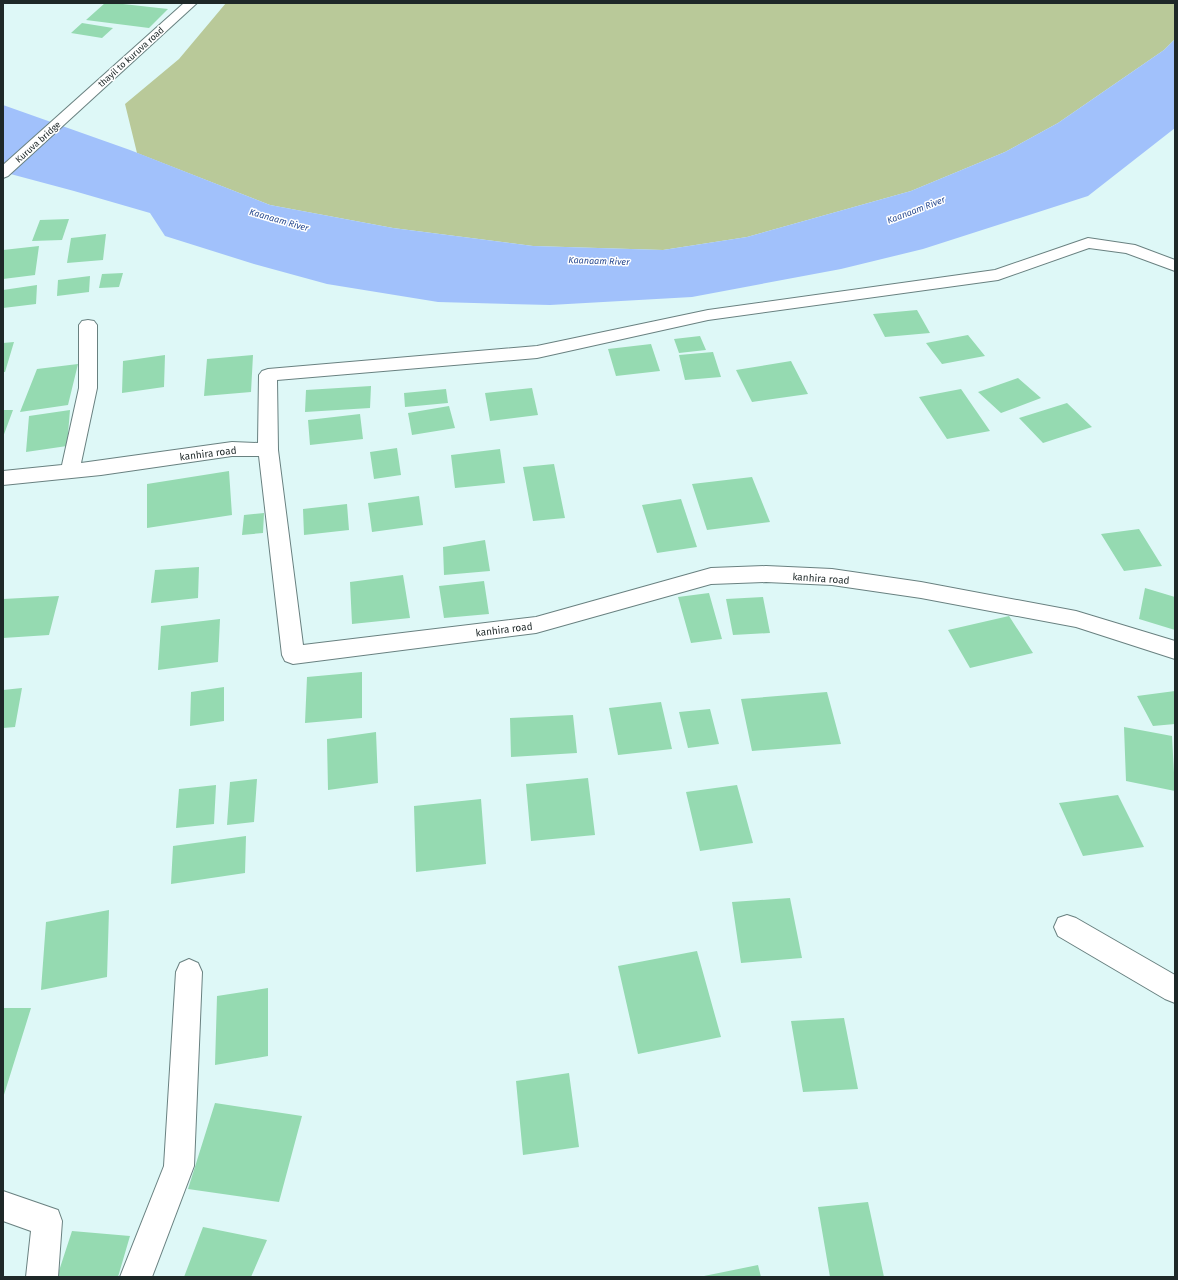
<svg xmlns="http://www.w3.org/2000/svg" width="1178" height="1280" viewBox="0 0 1178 1280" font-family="'Fira Sans',sans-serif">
<rect width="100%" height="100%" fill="#def8f7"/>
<path fill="#b9c999" d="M226,3H1175V39L1164,50L1058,123L1005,152L911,191L747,237L663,250L533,246L393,228L270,205L137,153L125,104L179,59Z"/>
<path fill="#a1c1fb" d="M1175,39V128L1088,196L923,249L841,269L692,297L550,305L438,302L327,284L254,264L165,236L150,213L74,191L3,172V105L130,150L270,205L393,228L533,246L663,250L747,237L911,191L1005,152L1058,123L1164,50Z"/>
<path fill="#95dab1" d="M105,3H114L168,9L149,28L86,20Z
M82,23L113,28L102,38L71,33Z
M69,219L62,240L32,241L40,220Z
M106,234L103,260L67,263L71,238Z
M39,246L35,275L3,279V250Z
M123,273L119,287L99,288L102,274Z
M90,276L89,292L57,296L58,280Z
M37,285L36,304L3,308V290Z
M917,310L930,333L885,337L873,314Z
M968,335L985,356L942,364L926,343Z
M700,336L706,350L679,353L674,339Z
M14,342L5,372H3V343Z
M651,344L660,371L616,376L608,349Z
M713,352L721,377L685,380L679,355Z
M165,355L164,387L122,393L123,361Z
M253,355L251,392L204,396L207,359Z
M791,361L808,394L752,402L736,370Z
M78,364L68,405L20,412L37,369Z
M1018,378L1041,398L1001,413L978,392Z
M371,386L370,408L305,412L306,390Z
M532,388L538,415L490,421L485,393Z
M446,389L448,403L405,407L404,393Z
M961,389L990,431L947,439L919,397Z
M1067,403L1092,427L1043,443L1019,418Z
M449,406L455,428L412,435L408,413Z
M3,410H13L3,437Z
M70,410L67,446L26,452L29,416Z
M360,414L363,439L310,445L308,420Z
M397,448L401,475L374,479L370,452Z
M500,449L505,483L455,488L451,455Z
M554,464L565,518L533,521L523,467Z
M229,471L232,515L147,528V484Z
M752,477L770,522L707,530L692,484Z
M419,496L423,525L372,532L368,503Z
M681,499L697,547L657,553L642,505Z
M347,504L349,530L304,535L303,509Z
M264,513L263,533L242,535L244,515Z
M1139,529L1162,566L1124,571L1101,534Z
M485,540L490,571L444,575L443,547Z
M199,567L198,598L151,603L155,570Z
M403,575L410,618L352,624L350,582Z
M484,581L489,614L444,618L439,586Z
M1145,588L1175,597V630L1139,619Z
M709,593L722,639L691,643L678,597Z
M59,596L49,635L3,638V599Z
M763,597L770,633L733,635L726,599Z
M1009,616L1033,653L970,668L948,630Z
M220,619L218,662L158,670L161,626Z
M362,672V718L305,723L307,677Z
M224,687V721L190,726L191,692Z
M22,688L15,727L3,728V690Z
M1175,691V724L1153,726L1137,696Z
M827,692L841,744L752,751L741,699Z
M661,702L672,749L618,755L609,708Z
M710,709L719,744L688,748L679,712Z
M573,715L577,753L511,757L510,718Z
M1124,727L1172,736L1175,791L1126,781Z
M376,732L378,783L328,790L327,739Z
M588,778L595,835L531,841L526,784Z
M257,779L254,822L227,825L230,782Z
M216,785L214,824L176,828L179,789Z
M737,785L753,843L700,851L686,792Z
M1118,795L1144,847L1083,856L1059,803Z
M481,799L486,864L416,872L414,806Z
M246,836L245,873L171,884L173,846Z
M790,898L802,958L741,963L732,902Z
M109,910L107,977L41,990L46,922Z
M697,951L721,1037L638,1054L618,966Z
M268,988V1056L215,1065L217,996Z
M3,1008H31L3,1098Z
M844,1018L858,1089L803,1092L791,1021Z
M569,1073L579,1147L523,1155L516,1081Z
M215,1103L302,1116L279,1202L188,1189Z
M868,1202L884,1277H830L818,1207Z
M203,1227L267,1240L251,1277H184Z
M72,1231L130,1236L118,1277H57Z
M758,1265L761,1277H704V1276Z"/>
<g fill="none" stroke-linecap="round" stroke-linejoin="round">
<g stroke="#698180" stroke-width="2">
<path id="minor" d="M1088,238L1135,245L1175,260V271L1126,253L1089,248L998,280L708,320L537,358L277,380L278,450L303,645L536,617L711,568L766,566L832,569L921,582L1076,611L1175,641V659L1076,627L921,598L832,585L766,582L711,584L536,633L293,664L285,661L282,655L259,456H232L101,475L3,485V471L62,465L79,388V325L82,321L88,320L94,321L97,325V388L81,463L232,442L258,443L259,375L262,371L268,369L537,346L708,310L995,270Z
M1067,915L1076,918L1175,975V1003L1165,999L1058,936L1054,927L1058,918Z
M189,959L198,963L202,972L194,1166L152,1277H120L164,1166L176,972L180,963Z
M3,1191L58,1210L62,1221L58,1277H26L31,1231L3,1221Z"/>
</g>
<g stroke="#698180" stroke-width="2">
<path id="secondary" d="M184,3H197L8,176L3,178V165Z"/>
</g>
<use href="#minor" fill="#fff" fill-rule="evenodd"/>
<use href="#secondary" fill="#fff" fill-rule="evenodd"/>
</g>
<g text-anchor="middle" stroke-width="3" stroke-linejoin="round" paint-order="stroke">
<g font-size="9" fill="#1e2828" stroke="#fff">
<text transform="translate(131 57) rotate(-42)" y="3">thayil to kuruva road</text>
<text transform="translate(38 142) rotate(-42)" y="3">Kuruva bridge</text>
</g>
<g font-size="9" font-style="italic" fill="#2b4c91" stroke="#fff">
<text transform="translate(916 210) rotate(-21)" y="3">Kaanaam River</text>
<text transform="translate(279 220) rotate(16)" y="3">Kaanaam River</text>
<text transform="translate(599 261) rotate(2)" y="3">Kaanaam River</text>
</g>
<g font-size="10" fill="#1e2828" stroke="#fff">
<text transform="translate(208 453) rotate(-7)" y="4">kanhira road</text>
<text transform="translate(821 578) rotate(4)" y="4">kanhira road</text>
<text transform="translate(504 629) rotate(-7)" y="4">kanhira road</text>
</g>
</g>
<rect width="1178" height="1280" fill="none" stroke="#1e2828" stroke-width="8"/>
</svg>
